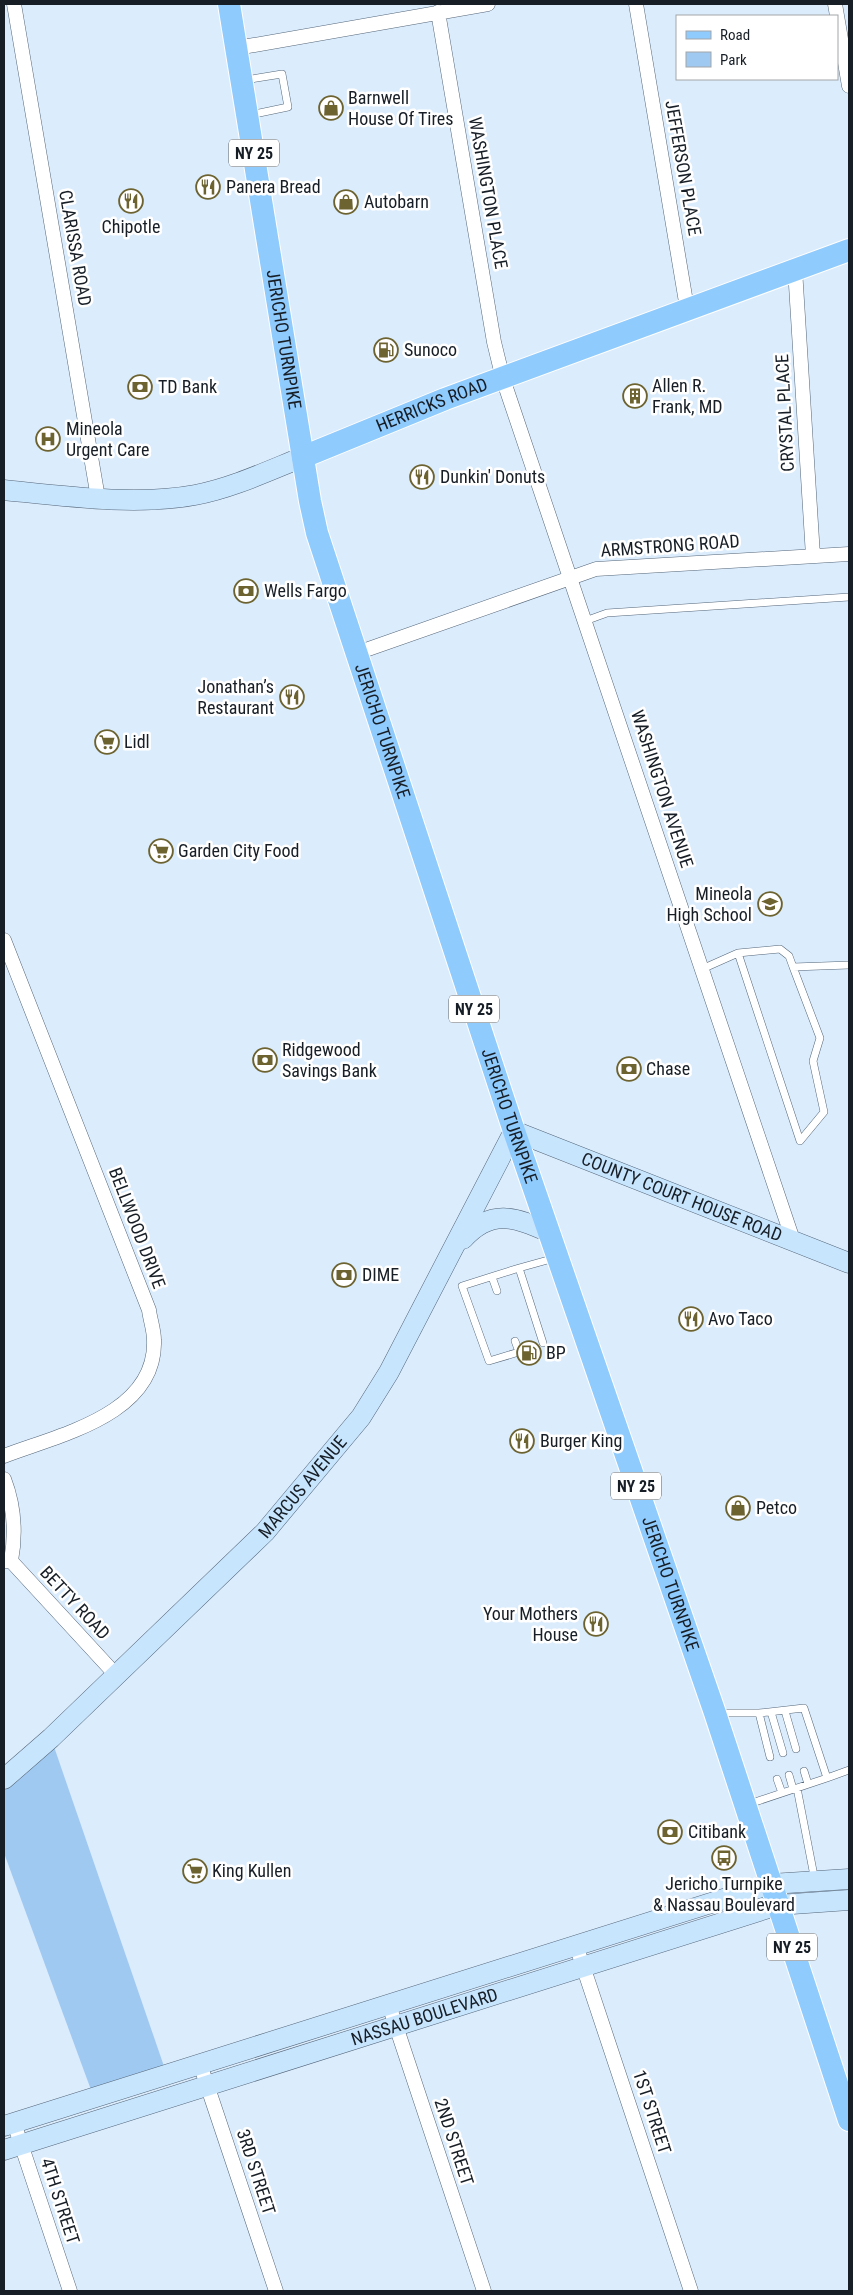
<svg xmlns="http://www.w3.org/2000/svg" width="853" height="2295" viewBox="0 0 853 2295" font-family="'Roboto Condensed',sans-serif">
<rect width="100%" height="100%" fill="#dbecfd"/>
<path fill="#a0c9f1" d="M51,1738L167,2075L94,2098L4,1853V1779Z"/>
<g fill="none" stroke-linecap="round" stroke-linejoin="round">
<g stroke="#546678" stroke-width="8">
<path id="lane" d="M245,80L282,74L288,107L250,115
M585,621L607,613L849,597
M738,953L800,1141L824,1112L813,1061L820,1038L793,967
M702,969L738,953L780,949L789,956L793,967L849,965
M519,1268L555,1258
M492,1277L497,1291
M515,1341L519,1352L489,1361L462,1286L519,1268L543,1343
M785,1711L796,1749
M771,1712L783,1753
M718,1713H759L804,1708L827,1778L849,1770
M759,1713L770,1757
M804,1771L808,1784
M789,1775L793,1789
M777,1779L782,1793
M797,1788L815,1881
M749,1804L827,1778"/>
</g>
<g stroke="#546678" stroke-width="15">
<path id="street" d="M14,4L98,498
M636,4L687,308
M835,4L849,86
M438,12L494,342L503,379L793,1240
M237,48L488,4
M795,269L813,556
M357,653L596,569L849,554
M4,940L149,1310C150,1319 154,1330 154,1340C157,1415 58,1435 4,1456
M4,1479C14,1505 16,1534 11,1561
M4,1561H11L116,1675
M576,1945L691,2291
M389,2005L484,2291
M200,2064L276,2291
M14,2123L70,2291"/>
</g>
<g stroke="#546678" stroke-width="21">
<g id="secondary">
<path d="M4,490C63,496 136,506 195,495C232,488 268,471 303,457"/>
<path d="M463,1239C491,1208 515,1217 549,1232"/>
<path id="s1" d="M4,1779L51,1738L265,1532L361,1417L389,1372L514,1131L849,1263"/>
<path d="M4,2126L771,1884L849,1879"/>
<path id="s2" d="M4,2150L778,1905L849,1900"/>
</g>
</g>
<g stroke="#fff" stroke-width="24">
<g id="primary">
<path id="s3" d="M229,4L310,501L317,533L514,1131L715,1713L849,2120"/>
<path id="s4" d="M303,457L445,399L849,250"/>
</g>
</g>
<use href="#lane" stroke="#fff" stroke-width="7"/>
<use href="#street" stroke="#fff" stroke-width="14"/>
<use href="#secondary" stroke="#c8e5fe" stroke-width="20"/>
<use href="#primary" stroke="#90cbfe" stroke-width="22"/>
</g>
<defs>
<g id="shop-ring" transform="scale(1.25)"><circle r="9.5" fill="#fff" stroke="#6d6330" stroke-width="1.5"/><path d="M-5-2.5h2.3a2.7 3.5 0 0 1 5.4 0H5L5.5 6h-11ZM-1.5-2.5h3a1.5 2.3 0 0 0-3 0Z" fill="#6d6330"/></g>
<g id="restaurant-ring" transform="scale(1.25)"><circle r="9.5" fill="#fff" stroke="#6d6330" stroke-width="1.5"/><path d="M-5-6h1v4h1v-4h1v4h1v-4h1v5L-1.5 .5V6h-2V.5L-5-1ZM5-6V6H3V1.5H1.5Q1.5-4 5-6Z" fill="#6d6330"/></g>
<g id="fuel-ring" transform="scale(1.25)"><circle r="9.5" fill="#fff" stroke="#6d6330" stroke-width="1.5"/><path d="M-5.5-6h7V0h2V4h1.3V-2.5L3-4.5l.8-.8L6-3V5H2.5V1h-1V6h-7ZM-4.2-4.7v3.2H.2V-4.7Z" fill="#6d6330"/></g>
<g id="bank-ring" transform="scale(1.25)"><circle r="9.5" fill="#fff" stroke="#6d6330" stroke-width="1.5"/><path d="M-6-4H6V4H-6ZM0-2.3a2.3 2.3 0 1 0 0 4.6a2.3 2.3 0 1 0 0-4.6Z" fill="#6d6330"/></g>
<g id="building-ring" transform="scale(1.25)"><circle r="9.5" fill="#fff" stroke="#6d6330" stroke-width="1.5"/><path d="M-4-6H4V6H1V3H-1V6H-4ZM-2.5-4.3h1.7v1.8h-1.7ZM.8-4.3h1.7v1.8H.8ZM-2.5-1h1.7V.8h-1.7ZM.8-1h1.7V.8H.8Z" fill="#6d6330"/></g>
<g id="hospital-ring" transform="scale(1.25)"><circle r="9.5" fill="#fff" stroke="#6d6330" stroke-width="1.5"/><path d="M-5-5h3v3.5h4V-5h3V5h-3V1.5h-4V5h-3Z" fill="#6d6330"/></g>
<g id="supermarket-ring" transform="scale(1.25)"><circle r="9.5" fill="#fff" stroke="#6d6330" stroke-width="1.5"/><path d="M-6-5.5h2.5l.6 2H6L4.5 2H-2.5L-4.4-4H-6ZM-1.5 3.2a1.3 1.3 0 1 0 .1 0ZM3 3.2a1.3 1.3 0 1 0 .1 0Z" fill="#6d6330"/></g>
<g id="school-ring" transform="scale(1.25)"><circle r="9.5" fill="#fff" stroke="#6d6330" stroke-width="1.5"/><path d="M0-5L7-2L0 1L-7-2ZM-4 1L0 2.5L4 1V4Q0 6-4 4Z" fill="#6d6330"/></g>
<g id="bus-ring" transform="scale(1.25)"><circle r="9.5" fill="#fff" stroke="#6d6330" stroke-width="1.5"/><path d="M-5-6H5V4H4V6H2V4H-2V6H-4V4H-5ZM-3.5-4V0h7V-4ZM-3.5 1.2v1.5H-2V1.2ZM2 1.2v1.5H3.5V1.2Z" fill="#6d6330"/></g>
</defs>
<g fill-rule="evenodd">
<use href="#shop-ring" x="331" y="108"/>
<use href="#restaurant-ring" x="208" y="187"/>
<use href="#restaurant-ring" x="131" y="201"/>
<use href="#shop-ring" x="346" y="202"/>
<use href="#fuel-ring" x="386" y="350"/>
<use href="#bank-ring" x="140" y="387"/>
<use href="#building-ring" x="635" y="396"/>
<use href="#hospital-ring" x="48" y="439"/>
<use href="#restaurant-ring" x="422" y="477"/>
<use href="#bank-ring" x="246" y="591"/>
<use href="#restaurant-ring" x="292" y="697"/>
<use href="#supermarket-ring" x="107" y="742"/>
<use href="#supermarket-ring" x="161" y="851"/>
<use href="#school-ring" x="770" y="904"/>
<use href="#bank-ring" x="265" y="1060"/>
<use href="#bank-ring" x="629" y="1069"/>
<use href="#bank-ring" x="344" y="1275"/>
<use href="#restaurant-ring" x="691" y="1319"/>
<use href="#fuel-ring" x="529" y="1353"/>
<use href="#restaurant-ring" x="522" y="1441"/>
<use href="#shop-ring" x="738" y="1508"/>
<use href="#restaurant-ring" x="596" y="1624"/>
<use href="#bank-ring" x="670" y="1832"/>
<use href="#bus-ring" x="724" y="1858"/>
<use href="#supermarket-ring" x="195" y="1871"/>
</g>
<g text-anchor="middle" stroke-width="5" stroke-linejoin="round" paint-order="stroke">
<g fill="#fff" stroke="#5d6267" stroke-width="1">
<rect x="229" y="139.5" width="50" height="27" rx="4"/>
<rect x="449" y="995.5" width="50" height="27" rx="4"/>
<rect x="611" y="1472.5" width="50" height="27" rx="4"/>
<rect x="767" y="1933.5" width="50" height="27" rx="4"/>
</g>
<g font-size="16" font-weight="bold" fill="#171e26">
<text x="254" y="159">NY 25</text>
<text x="474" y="1015">NY 25</text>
<text x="636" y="1492">NY 25</text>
<text x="792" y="1953">NY 25</text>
</g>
<g font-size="18" fill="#171e26" stroke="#fff" text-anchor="start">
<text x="348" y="104">Barnwell<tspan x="348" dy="21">House Of Tires</tspan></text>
<text x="226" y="193">Panera Bread</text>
<text x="364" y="208">Autobarn</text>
<text x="131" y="233" text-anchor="middle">Chipotle</text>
<text x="404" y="356">Sunoco</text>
<text x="652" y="392">Allen R.<tspan x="652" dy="21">Frank, MD</tspan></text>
<text x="158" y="393">TD Bank</text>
<text x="66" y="435">Mineola<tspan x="66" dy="21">Urgent Care</tspan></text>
<text x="440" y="483">Dunkin' Donuts</text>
<text x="264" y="597">Wells Fargo</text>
<text x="274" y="693" text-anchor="end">Jonathan’s<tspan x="274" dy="21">Restaurant</tspan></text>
<text x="124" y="748">Lidl</text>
<text x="178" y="857">Garden City Food</text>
<text x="752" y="900" text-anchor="end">Mineola<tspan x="752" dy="21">High School</tspan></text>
<text x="282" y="1056">Ridgewood<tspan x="282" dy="21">Savings Bank</tspan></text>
<text x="646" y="1075">Chase</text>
<text x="362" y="1281">DIME</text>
<text x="708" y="1325">Avo Taco</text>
<text x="546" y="1359">BP</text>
<text x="540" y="1447">Burger King</text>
<text x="756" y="1514">Petco</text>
<text x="578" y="1620" text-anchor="end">Your Mothers<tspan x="578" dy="21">House</tspan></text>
<text x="688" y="1838">Citibank</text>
<text x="212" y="1877">King Kullen</text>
<text x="724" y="1890" text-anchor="middle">Jericho Turnpike<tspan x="724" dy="21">&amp; Nassau Boulevard</tspan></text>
</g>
<g font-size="18" fill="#171e26" stroke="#fff">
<text transform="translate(683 168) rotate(80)" y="6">JEFFERSON PLACE</text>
<text transform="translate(488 193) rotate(80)" y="6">WASHINGTON PLACE</text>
<text transform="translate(75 248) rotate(80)" y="6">CLARISSA ROAD</text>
<text dy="6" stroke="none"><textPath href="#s3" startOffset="340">JERICHO TURNPIKE</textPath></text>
<text dy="6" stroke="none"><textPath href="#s4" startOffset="139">HERRICKS ROAD</textPath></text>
<text transform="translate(785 413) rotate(-93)" y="6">CRYSTAL PLACE</text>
<text transform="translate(670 546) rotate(-4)" y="6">ARMSTRONG ROAD</text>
<text dy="6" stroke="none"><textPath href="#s3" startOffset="745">JERICHO TURNPIKE</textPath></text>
<text transform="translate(662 789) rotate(72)" y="6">WASHINGTON AVENUE</text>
<text dy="6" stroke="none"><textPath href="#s3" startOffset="1150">JERICHO TURNPIKE</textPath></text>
<text dy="6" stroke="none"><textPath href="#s1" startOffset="1014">COUNTY COURT HOUSE ROAD</textPath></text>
<text transform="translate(137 1228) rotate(69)" y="6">BELLWOOD DRIVE</text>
<text dy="6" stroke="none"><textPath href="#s1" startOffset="418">MARCUS AVENUE</textPath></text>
<text dy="6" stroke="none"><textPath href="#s3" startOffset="1645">JERICHO TURNPIKE</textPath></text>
<text transform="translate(75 1603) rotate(47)" y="6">BETTY ROAD</text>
<text dy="6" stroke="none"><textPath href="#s2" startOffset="441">NASSAU BOULEVARD</textPath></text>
<text transform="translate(652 2112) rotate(72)" y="6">1ST STREET</text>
<text transform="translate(454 2142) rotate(72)" y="6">2ND STREET</text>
<text transform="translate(256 2172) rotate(72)" y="6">3RD STREET</text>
<text transform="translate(60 2201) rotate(72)" y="6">4TH STREET</text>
</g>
</g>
<rect width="853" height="2295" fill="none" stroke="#171e26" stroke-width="10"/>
<rect x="676" y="15" width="162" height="65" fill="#ffffff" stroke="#a2a5a8"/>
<rect x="686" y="31" width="25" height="8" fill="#90cbfe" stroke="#a2a5a8"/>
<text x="720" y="40" font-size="15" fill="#171e26">Road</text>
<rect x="686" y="52" width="25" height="15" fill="#a0c9f1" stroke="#a2a5a8"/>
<text x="720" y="65" font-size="15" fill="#171e26">Park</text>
</svg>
